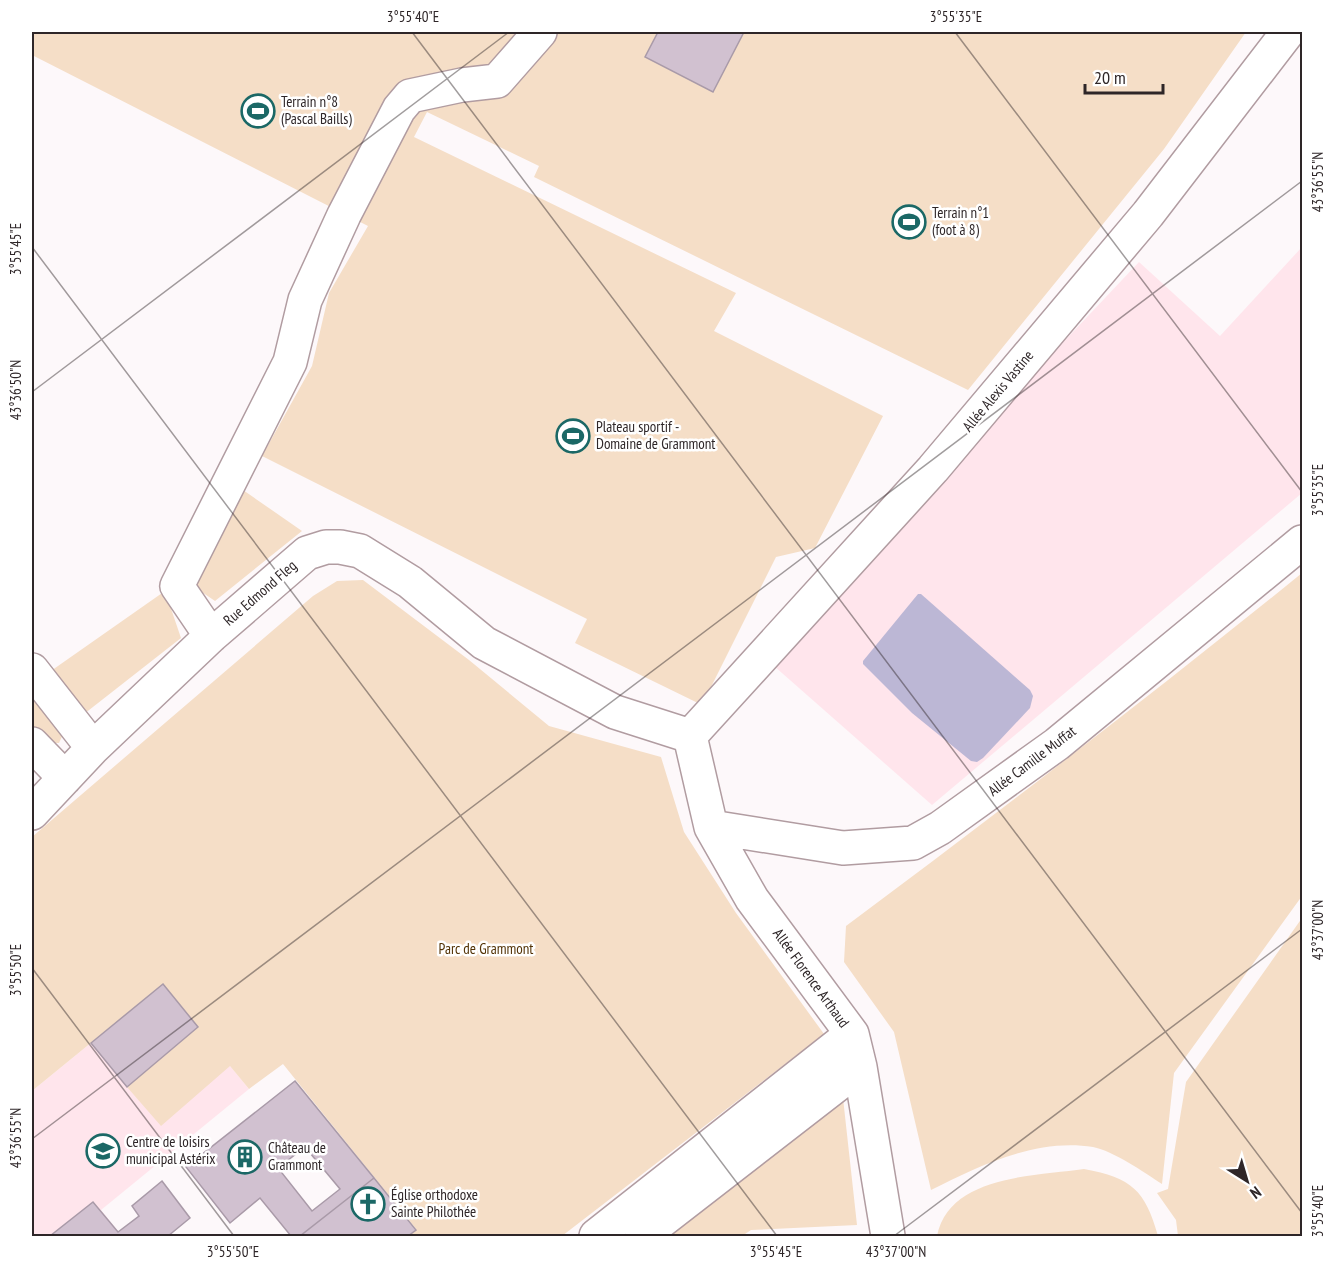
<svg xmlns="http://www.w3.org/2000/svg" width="1334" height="1268" viewBox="0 0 1334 1268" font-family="'PT Sans Narrow',sans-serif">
<rect width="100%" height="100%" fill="#fdf8fa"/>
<path fill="#ffe5ec" d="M1302,247V493L932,805L774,666L972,439L1139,262L1220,336Z
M163,984L249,1089L101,1210L122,1236H32V1091Z"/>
<path fill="#f5dec7" d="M32,32H1246L1164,149L968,390L534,177L539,166L427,112L414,137L736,293L714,331L883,416L815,548L776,557L702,705L575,643L587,619L262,456L312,366L329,293L368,226L32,55Z
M243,490L302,531L215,601L193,586Z
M1302,573V896L1174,1073L1162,1184C1144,1172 1113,1151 1093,1147C1037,1138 980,1165 931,1190L894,1032L844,962L846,926C1000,811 1153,694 1302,573Z
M363,580L469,660L549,726L661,757L684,832L736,913L824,1034L562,1236H408L416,1229L283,1064L249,1089L230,1066L161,1126L127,1087L198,1027L163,984L32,1091V837L313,596L337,581Z
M165,591L181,638L84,714L48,673Z
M32,686L64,732L59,743H46L32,724Z
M1302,918V1236H1178L1176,1220L1157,1193L1168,1189L1186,1082Z
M843,1098L857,1225L751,1230L742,1236H668Z
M1084,1169C1132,1178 1145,1190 1158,1236H937C949,1175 1036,1176 1084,1169Z"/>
<path fill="#bcb7d5" d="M918,594H921L1030,690L1033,696L1030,708L983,758L977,762L971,761L912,713L863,664V661Z"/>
<path fill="#d1c1d0" stroke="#a99aa8" stroke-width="1.5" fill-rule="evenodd" d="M658,32H744L713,92L645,57Z
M163,984L198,1027L127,1087L91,1043Z
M295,1081L374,1178L300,1236H291L260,1198L230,1223L186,1167ZM305,1147L340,1189L312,1211L278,1168Z
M374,1178L416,1230L408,1236H300Z
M162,1181L190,1218L168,1236H50L93,1202L118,1232L139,1216L132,1206Z"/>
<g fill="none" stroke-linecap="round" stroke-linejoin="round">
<g stroke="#b19ca1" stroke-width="36">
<path id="minor" d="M211,636L177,586L290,362L305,300L344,215L399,109L410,96L462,85L497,81L540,32
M32,670L93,748
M690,736L933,469L1148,214L1288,32
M690,736L711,827L752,899L852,1034L860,1067L888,1236
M32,744L65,778
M32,813L93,748L211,636L307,553L326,547H340L360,551L410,582L484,643L615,712L690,736
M711,827L843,848L913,843L940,828L1057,744L1302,542
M596,1236L852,1034
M642,1236L860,1067"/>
</g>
<use href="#minor" stroke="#fff" stroke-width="33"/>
</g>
<path fill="none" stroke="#2e2628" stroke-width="1.5" stroke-opacity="0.45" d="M412,32L1302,1213M955,32L1302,492M32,247L777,1236M32,392L509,32M32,968L234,1236M32,1139L1302,181M894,1236L1302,929"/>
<defs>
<g id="stadium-ring" transform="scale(1.725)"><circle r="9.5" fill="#fff" stroke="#1b6866" stroke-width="1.5"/><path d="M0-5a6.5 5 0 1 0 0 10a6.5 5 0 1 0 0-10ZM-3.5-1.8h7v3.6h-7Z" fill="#1b6866"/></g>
<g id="school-ring" transform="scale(1.725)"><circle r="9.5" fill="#fff" stroke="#1b6866" stroke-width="1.5"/><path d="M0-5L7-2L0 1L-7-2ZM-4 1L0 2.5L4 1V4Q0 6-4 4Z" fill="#1b6866"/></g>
<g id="building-ring" transform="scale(1.725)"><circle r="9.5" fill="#fff" stroke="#1b6866" stroke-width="1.5"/><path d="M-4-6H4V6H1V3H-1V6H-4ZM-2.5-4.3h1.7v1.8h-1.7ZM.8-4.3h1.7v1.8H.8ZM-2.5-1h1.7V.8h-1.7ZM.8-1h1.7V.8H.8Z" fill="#1b6866"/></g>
<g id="church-ring" transform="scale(1.725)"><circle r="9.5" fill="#fff" stroke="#1b6866" stroke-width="1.5"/><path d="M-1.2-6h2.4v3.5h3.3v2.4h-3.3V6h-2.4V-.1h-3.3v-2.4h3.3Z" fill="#1b6866"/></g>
</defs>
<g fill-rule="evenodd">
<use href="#stadium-ring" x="258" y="111"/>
<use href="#stadium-ring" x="909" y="222"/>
<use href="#stadium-ring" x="573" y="436"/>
<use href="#school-ring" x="103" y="1151"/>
<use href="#building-ring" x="245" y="1157"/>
<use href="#church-ring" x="368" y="1204"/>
</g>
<g text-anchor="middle" stroke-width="5" stroke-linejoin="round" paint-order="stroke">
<g font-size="15" fill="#2e2628" stroke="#fff" text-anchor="start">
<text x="281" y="107">Terrain n°8<tspan x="281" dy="17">(Pascal Baills)</tspan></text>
<text x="932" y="218">Terrain n°1<tspan x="932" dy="17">(foot à 8)</tspan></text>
<text x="596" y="432">Plateau sportif -<tspan x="596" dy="17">Domaine de Grammont</tspan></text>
<text x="126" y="1147">Centre de loisirs<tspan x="126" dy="17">municipal Astérix</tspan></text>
<text x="268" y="1153">Château de<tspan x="268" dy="17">Grammont</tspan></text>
<text x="391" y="1200">Église orthodoxe<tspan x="391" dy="17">Sainte Philothée</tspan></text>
</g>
<g font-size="15" fill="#2e2628" stroke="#fff">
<text transform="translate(998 391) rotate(-50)" y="5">Allée Alexis Vastine</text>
<text transform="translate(260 593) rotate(-41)" y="5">Rue Edmond Fleg</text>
<text transform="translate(1032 761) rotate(-37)" y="5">Allée Camille Muffat</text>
<text transform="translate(811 978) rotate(54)" y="5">Allée Florence Arthaud</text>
</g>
<g font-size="15" fill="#533306" stroke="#fff">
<text x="486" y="954">Parc de Grammont</text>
</g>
</g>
<rect width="1334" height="1268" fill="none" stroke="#ffffff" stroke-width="66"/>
<g transform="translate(1247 1181) rotate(143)" stroke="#ffffff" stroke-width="4.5" paint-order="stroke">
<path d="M0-4.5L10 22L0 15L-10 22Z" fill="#2e2628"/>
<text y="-9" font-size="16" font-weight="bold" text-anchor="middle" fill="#2e2628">N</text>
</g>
<path d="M1085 84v9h78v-9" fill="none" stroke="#2e2628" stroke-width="3"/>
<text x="1094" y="84" font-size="18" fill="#2e2628" stroke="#ffffff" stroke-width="4.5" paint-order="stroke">20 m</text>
<rect x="33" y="33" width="1268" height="1202" fill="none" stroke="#2e2628" stroke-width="2"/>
<g font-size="15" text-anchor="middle" fill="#2e2628">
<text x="413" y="22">3°55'40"E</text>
<text x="956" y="22">3°55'35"E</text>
<text transform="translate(1318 182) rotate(-90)" y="5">43°36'55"N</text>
<text transform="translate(16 249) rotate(-90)" y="5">3°55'45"E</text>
<text transform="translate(16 390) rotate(-90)" y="5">43°36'50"N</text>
<text transform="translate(1318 490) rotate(-90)" y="5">3°55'35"E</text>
<text transform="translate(1318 930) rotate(-90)" y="5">43°37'00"N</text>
<text transform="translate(16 970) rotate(-90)" y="5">3°55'50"E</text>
<text transform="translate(16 1138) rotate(-90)" y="5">43°36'55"N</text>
<text transform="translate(1318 1211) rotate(-90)" y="5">3°55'40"E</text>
<text x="233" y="1257">3°55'50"E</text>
<text x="776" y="1257">3°55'45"E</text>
<text x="896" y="1257">43°37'00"N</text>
</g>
</svg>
